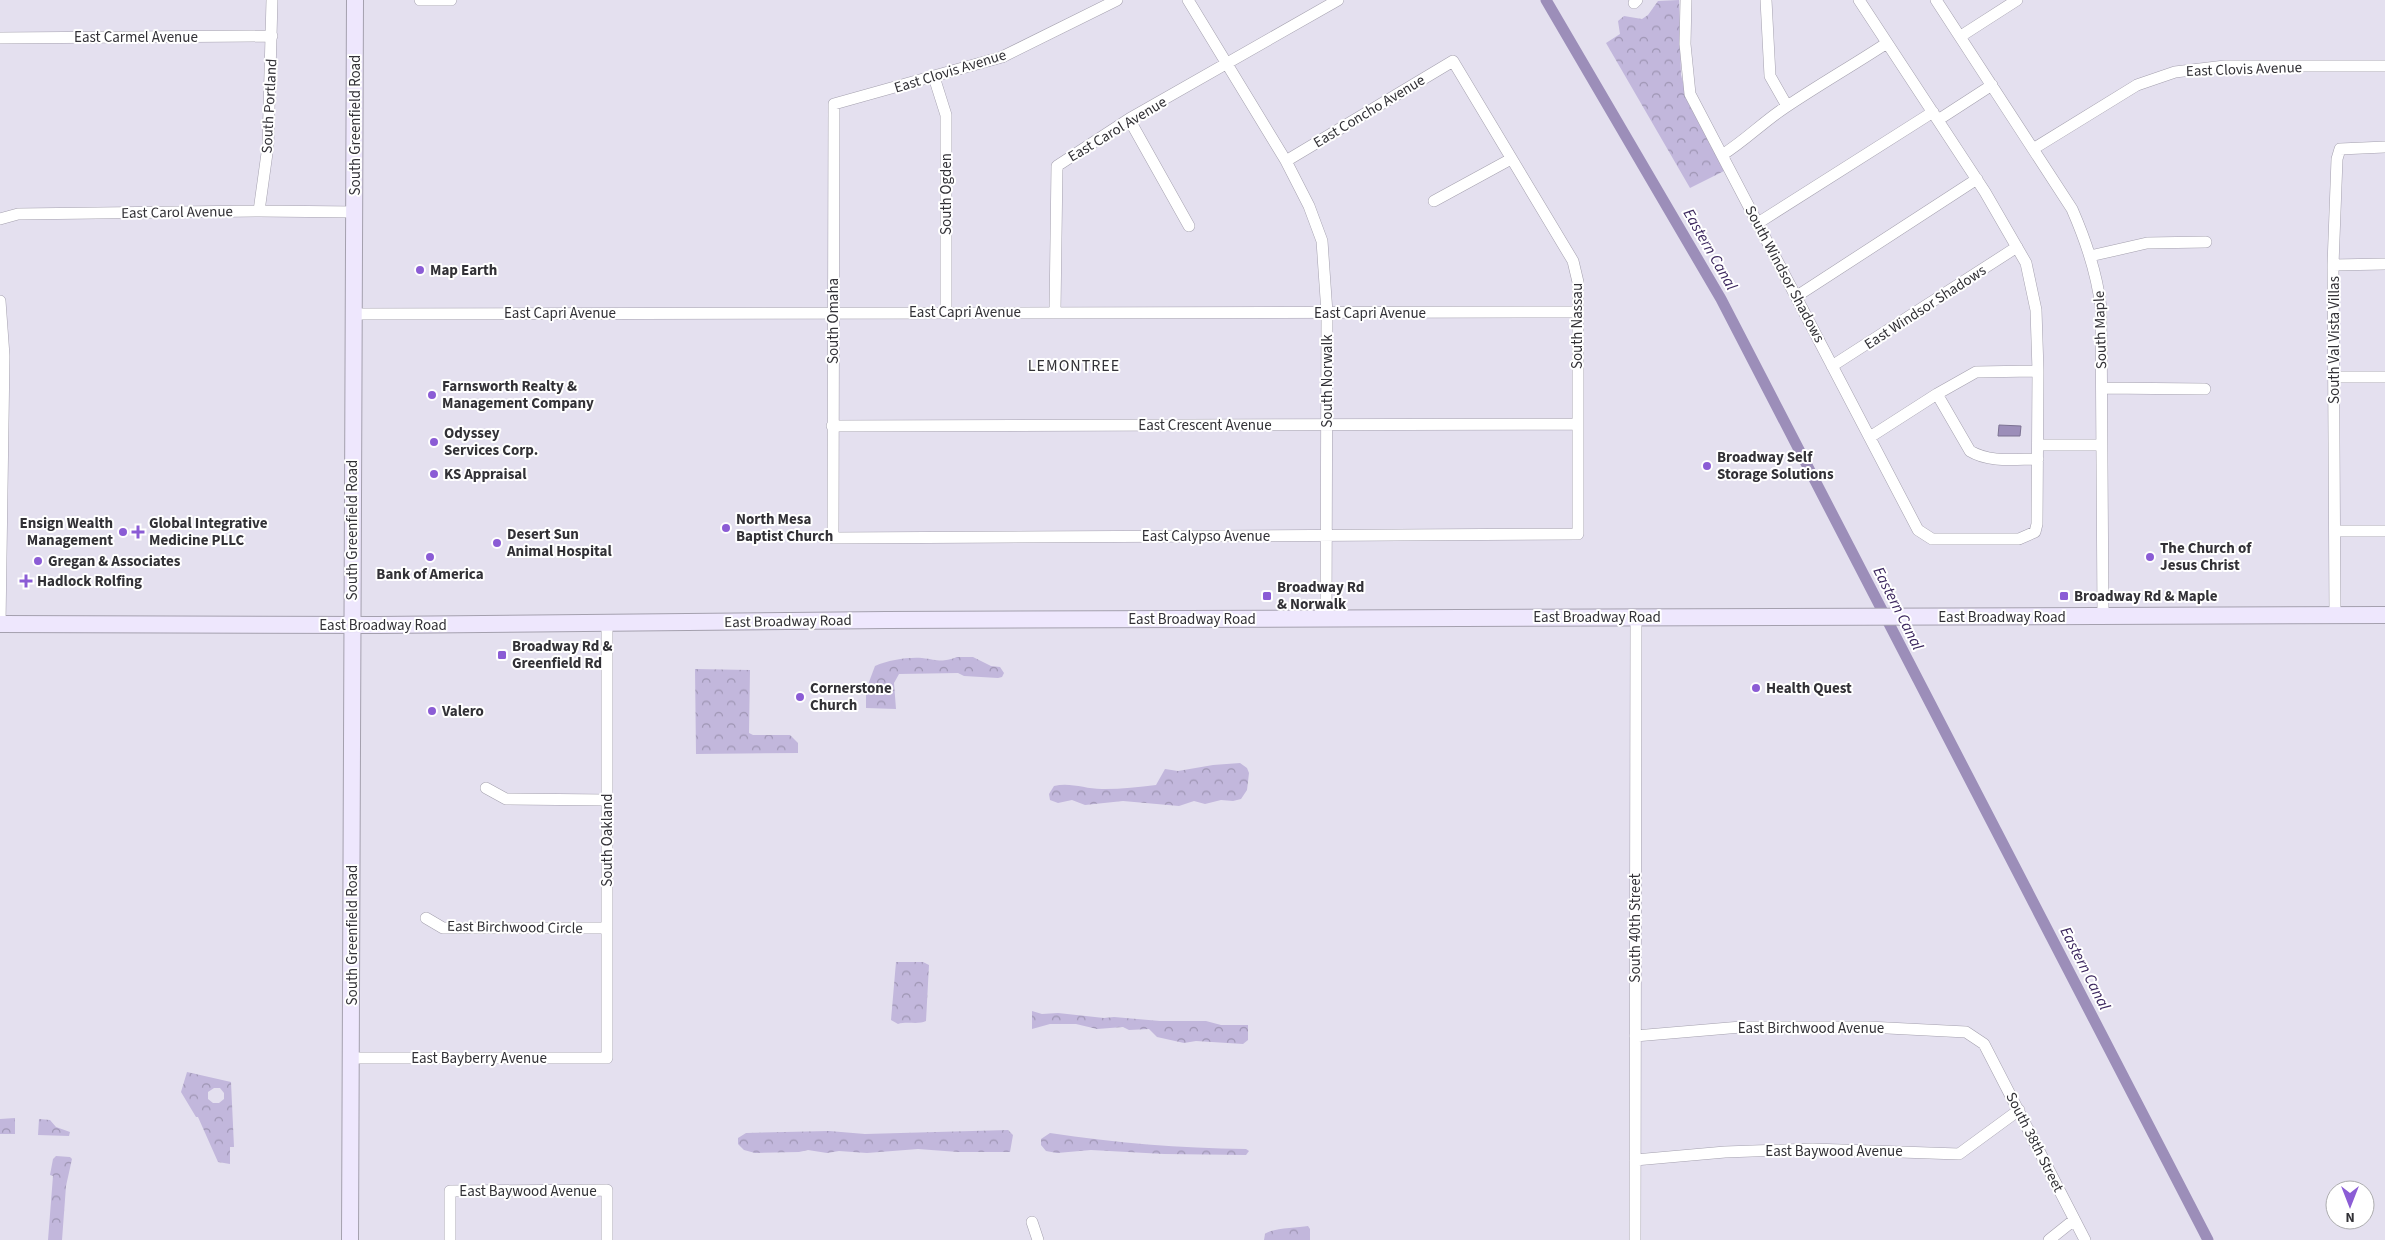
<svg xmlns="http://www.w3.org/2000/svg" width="2385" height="1240" viewBox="0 0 2385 1240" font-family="'Source Sans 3',sans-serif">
<defs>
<pattern id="park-crowns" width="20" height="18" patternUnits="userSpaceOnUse" patternTransform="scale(1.25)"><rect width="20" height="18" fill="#c2b7dc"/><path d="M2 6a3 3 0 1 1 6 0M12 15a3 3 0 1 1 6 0" fill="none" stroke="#9e95b3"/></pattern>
</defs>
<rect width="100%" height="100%" fill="#e4e0ef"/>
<path fill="url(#park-crowns)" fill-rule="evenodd" d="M1679,0L1681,75L1689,104L1724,171L1690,188L1606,43L1620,34L1618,21L1624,16L1642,19L1648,15L1658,1Z
M957,657H973L991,666L1000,667L1004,673L1002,677L998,678L964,676L958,673L899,674L894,683L896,709L866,708V690L875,666C889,660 907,657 922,658C938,660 941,663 957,657Z
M695,669L750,670L749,733L753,735H790L798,743V753L696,754Z
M1240,763L1247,768L1249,773L1247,790L1241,799L1233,801L1221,800L1205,804L1194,801L1179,806L1123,801L1085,805L1072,800L1058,803L1050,800L1049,794L1054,786C1072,782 1087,790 1105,789C1122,789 1139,787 1156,785L1165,769L1178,771L1213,765Z
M896,962H923L929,965L926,1021C918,1025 907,1021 898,1024L891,1020Z
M1032,1011L1042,1014L1058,1013L1104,1018L1114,1017L1160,1021H1206L1221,1025H1248V1040L1243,1044L1196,1041L1184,1043L1157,1037L1149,1029L1129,1030L1123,1027L1097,1029L1076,1024H1050L1032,1029Z
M187,1072L231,1082L234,1147H230V1164L218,1162L198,1117H196L181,1092ZM214,1088H220L224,1093V1099L219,1103H213L208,1099V1092Z
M15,1118V1134H0V1119Z
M39,1119L50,1120L56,1127L70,1132L69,1136L38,1135Z
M1008,1130L1013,1135L1010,1152H958L918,1149L867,1153L839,1151L827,1153L808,1150L799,1152L755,1153L744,1150L738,1144V1138L746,1133L829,1131L865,1134Z
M1050,1133C1115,1143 1180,1148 1246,1149L1249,1151L1246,1155L1164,1154L1091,1150L1057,1153L1046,1151L1041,1145V1139Z
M56,1156L70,1157L72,1159L66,1186L62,1240H48L53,1176L50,1175L53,1159Z
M1308,1226L1310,1229V1240H1264L1265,1234C1271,1228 1297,1228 1308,1226Z"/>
<path fill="#9c8eb9" stroke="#7c7292" d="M1999,425L2021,426L2020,436H1998Z"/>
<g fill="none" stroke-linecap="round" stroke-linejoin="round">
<path stroke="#9c8eb9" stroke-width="11" d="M1546,0L1721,299L2208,1240"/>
<g stroke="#a4a0ae" stroke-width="12">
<path id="street" d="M420,0H451
M1117,0L1002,57L834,104L833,538L1578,534V282L1573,261L1453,61L1286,161
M1188,0L1286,161L1309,206L1322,241L1327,313L1326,618
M1686,0L1685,44L1690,94L1918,530L1932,539H2019L2035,532L2037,524L2038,371L2036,310L2026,263L1985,192L1859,0
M1766,0L1770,76L1787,106
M1936,0L2072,209C2086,241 2097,273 2101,308L2103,616
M1634,3L1637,0
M1961,36L2017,0
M0,38L272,36
M934,77L946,115V312
M1129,119L1189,226
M1938,120L1992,85
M2033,149L2137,85L2175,72L2225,66H2385
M1722,155C1743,142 1760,125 1780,111C1815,87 1852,66 1887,43
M1434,201L1511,159
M259,211L268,146L272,0
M0,219L18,214L259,211L355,212
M1758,223L1933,112
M2090,256L2147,243L2206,242
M2333,265L2385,264
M1797,296L1977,179
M0,301L4,356L0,624
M1055,311L1057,166L1129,119L1338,0
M353,314L1577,312
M1832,366L2017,247
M2334,377H2385
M2102,388L2205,389
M1937,394L1970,451C1990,463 2015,459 2038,459
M832,426L1577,424
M1870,437L1937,394L1976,372L2038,371
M2038,445H2102
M2336,531H2385
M2335,615L2333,265L2337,159L2340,149L2385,147
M486,788L506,799L607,800
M426,918L443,928H607
M1635,1036L1741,1027H1868L1966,1032L1984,1044L2085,1240
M352,1058H607V623
M1635,1160L1725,1152L1812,1149L1959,1154L2019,1110
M1032,1222L1038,1240
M450,1240V1191L607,1190V1240
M1635,1240L1636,617
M2049,1240L2074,1220"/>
</g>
<g stroke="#a4a0ae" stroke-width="18">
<path id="secondary" d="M0,624L378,625L886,620L2385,615
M350,1240L355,0"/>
</g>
<use href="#street" stroke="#fff" stroke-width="11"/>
<use href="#secondary" stroke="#eee7fd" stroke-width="16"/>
</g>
<g fill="#8b5cd5" stroke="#fff" stroke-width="2">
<circle cx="420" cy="270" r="5"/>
<circle cx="432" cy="395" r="5"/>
<circle cx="434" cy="442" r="5"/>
<circle cx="1707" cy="466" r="5"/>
<circle cx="434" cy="474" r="5"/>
<circle cx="726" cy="528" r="5"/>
<circle cx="123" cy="532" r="5"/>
<path d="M135.5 524.5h5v5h5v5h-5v5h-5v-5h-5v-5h5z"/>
<circle cx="497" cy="543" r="5"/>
<circle cx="430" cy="557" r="5"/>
<circle cx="2150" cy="557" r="5"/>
<circle cx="38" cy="561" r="5"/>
<path d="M23.5 573.5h5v5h5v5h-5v5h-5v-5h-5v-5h5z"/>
<rect x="1262" y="591" width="10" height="10" rx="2.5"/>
<rect x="2059" y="591" width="10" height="10" rx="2.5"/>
<rect x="497" y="650" width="10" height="10" rx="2.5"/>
<circle cx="1756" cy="688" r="5"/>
<circle cx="800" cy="697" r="5"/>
<circle cx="432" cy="711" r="5"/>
</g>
<g text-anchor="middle" stroke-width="4" stroke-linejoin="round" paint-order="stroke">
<g font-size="15" fill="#323136" stroke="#fff">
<text x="136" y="42">East Carmel Avenue</text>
<text transform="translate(2244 69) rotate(-2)" y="5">East Clovis Avenue</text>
<text transform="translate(950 71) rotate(-17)" y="5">East Clovis Avenue</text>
<text transform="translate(269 106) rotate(-87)" y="5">South Portland</text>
<text transform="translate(1369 111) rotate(-31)" y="5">East Concho Avenue</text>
<text transform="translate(355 125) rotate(-90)" y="5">South Greenfield Road</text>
<text transform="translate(1117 129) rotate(-31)" y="5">East Carol Avenue</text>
<text transform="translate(946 194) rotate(-90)" y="5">South Ogden</text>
<text transform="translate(177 212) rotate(-1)" y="5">East Carol Avenue</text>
<text transform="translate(1785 274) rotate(62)" y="5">South Windsor Shadows</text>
<text transform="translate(1925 307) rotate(-33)" y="5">East Windsor Shadows</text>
<text x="965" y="317">East Capri Avenue</text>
<text x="560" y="318">East Capri Avenue</text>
<text x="1370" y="318">East Capri Avenue</text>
<text transform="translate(833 321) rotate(-90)" y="5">South Omaha</text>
<text transform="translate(1577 326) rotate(-90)" y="5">South Nassau</text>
<text transform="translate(2100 330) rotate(-92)" y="5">South Maple</text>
<text transform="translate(2334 340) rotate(-90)" y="5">South Val Vista Villas</text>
<text transform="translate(1327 381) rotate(-90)" y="5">South Norwalk</text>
<text x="1205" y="430">East Crescent Avenue</text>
<text transform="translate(352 530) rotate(-90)" y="5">South Greenfield Road</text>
<text x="1206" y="541">East Calypso Avenue</text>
<text x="1597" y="622">East Broadway Road</text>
<text x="2002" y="622">East Broadway Road</text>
<text x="1192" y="624">East Broadway Road</text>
<text transform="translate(788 621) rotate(-1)" y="5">East Broadway Road</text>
<text x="383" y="630">East Broadway Road</text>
<text transform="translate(607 840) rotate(-90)" y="5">South Oakland</text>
<text transform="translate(515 927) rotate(1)" y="5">East Birchwood Circle</text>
<text transform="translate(1635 928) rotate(-90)" y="5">South 40th Street</text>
<text transform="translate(352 935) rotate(-90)" y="5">South Greenfield Road</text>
<text x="1811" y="1033">East Birchwood Avenue</text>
<text x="479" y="1063">East Bayberry Avenue</text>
<text transform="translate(2035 1142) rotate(63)" y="5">South 38th Street</text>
<text x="1834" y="1156">East Baywood Avenue</text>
<text x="528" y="1196">East Baywood Avenue</text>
</g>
<g font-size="15" font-weight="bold" fill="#323136" stroke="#fff" text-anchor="start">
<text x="430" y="275">Map Earth</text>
<text x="442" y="391">Farnsworth Realty &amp;<tspan x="442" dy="17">Management Company</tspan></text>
<text x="444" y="438">Odyssey<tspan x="444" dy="17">Services Corp.</tspan></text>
<text x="1717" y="462">Broadway Self<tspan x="1717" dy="17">Storage Solutions</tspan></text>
<text x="444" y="479">KS Appraisal</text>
<text x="736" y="524">North Mesa<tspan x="736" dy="17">Baptist Church</tspan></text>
<text x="113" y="528" text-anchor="end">Ensign Wealth<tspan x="113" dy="17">Management</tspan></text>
<text x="149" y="528">Global Integrative<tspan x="149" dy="17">Medicine PLLC</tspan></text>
<text x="507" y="539">Desert Sun<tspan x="507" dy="17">Animal Hospital</tspan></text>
<text x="2160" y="553">The Church of<tspan x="2160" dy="17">Jesus Christ</tspan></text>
<text x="48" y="566">Gregan &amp; Associates</text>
<text x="430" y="579" text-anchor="middle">Bank of America</text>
<text x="37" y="586">Hadlock Rolfing</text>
<text x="1277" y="592">Broadway Rd<tspan x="1277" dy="17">&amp; Norwalk</tspan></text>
<text x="2074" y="601">Broadway Rd &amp; Maple</text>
<text x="512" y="651">Broadway Rd &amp;<tspan x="512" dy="17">Greenfield Rd</tspan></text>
<text x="810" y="693">Cornerstone<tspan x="810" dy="17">Church</tspan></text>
<text x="1766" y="693">Health Quest</text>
<text x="442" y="716">Valero</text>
</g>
<g font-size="16" font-style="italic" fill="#3c275e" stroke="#fff">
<text transform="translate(1711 249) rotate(60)" y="6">Eastern Canal</text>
<text transform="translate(1899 608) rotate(63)" y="6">Eastern Canal</text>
<text transform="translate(2086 968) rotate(63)" y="6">Eastern Canal</text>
</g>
<g font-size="16" letter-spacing="1" fill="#323136" stroke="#fff">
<text x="1074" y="371">LEMONTREE</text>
</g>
</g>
<g transform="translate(2350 1205) rotate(180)"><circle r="24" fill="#ffffff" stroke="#adadaf"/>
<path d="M0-4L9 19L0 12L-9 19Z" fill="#8b5cd5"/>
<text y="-8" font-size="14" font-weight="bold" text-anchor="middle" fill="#323136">N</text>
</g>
</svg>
